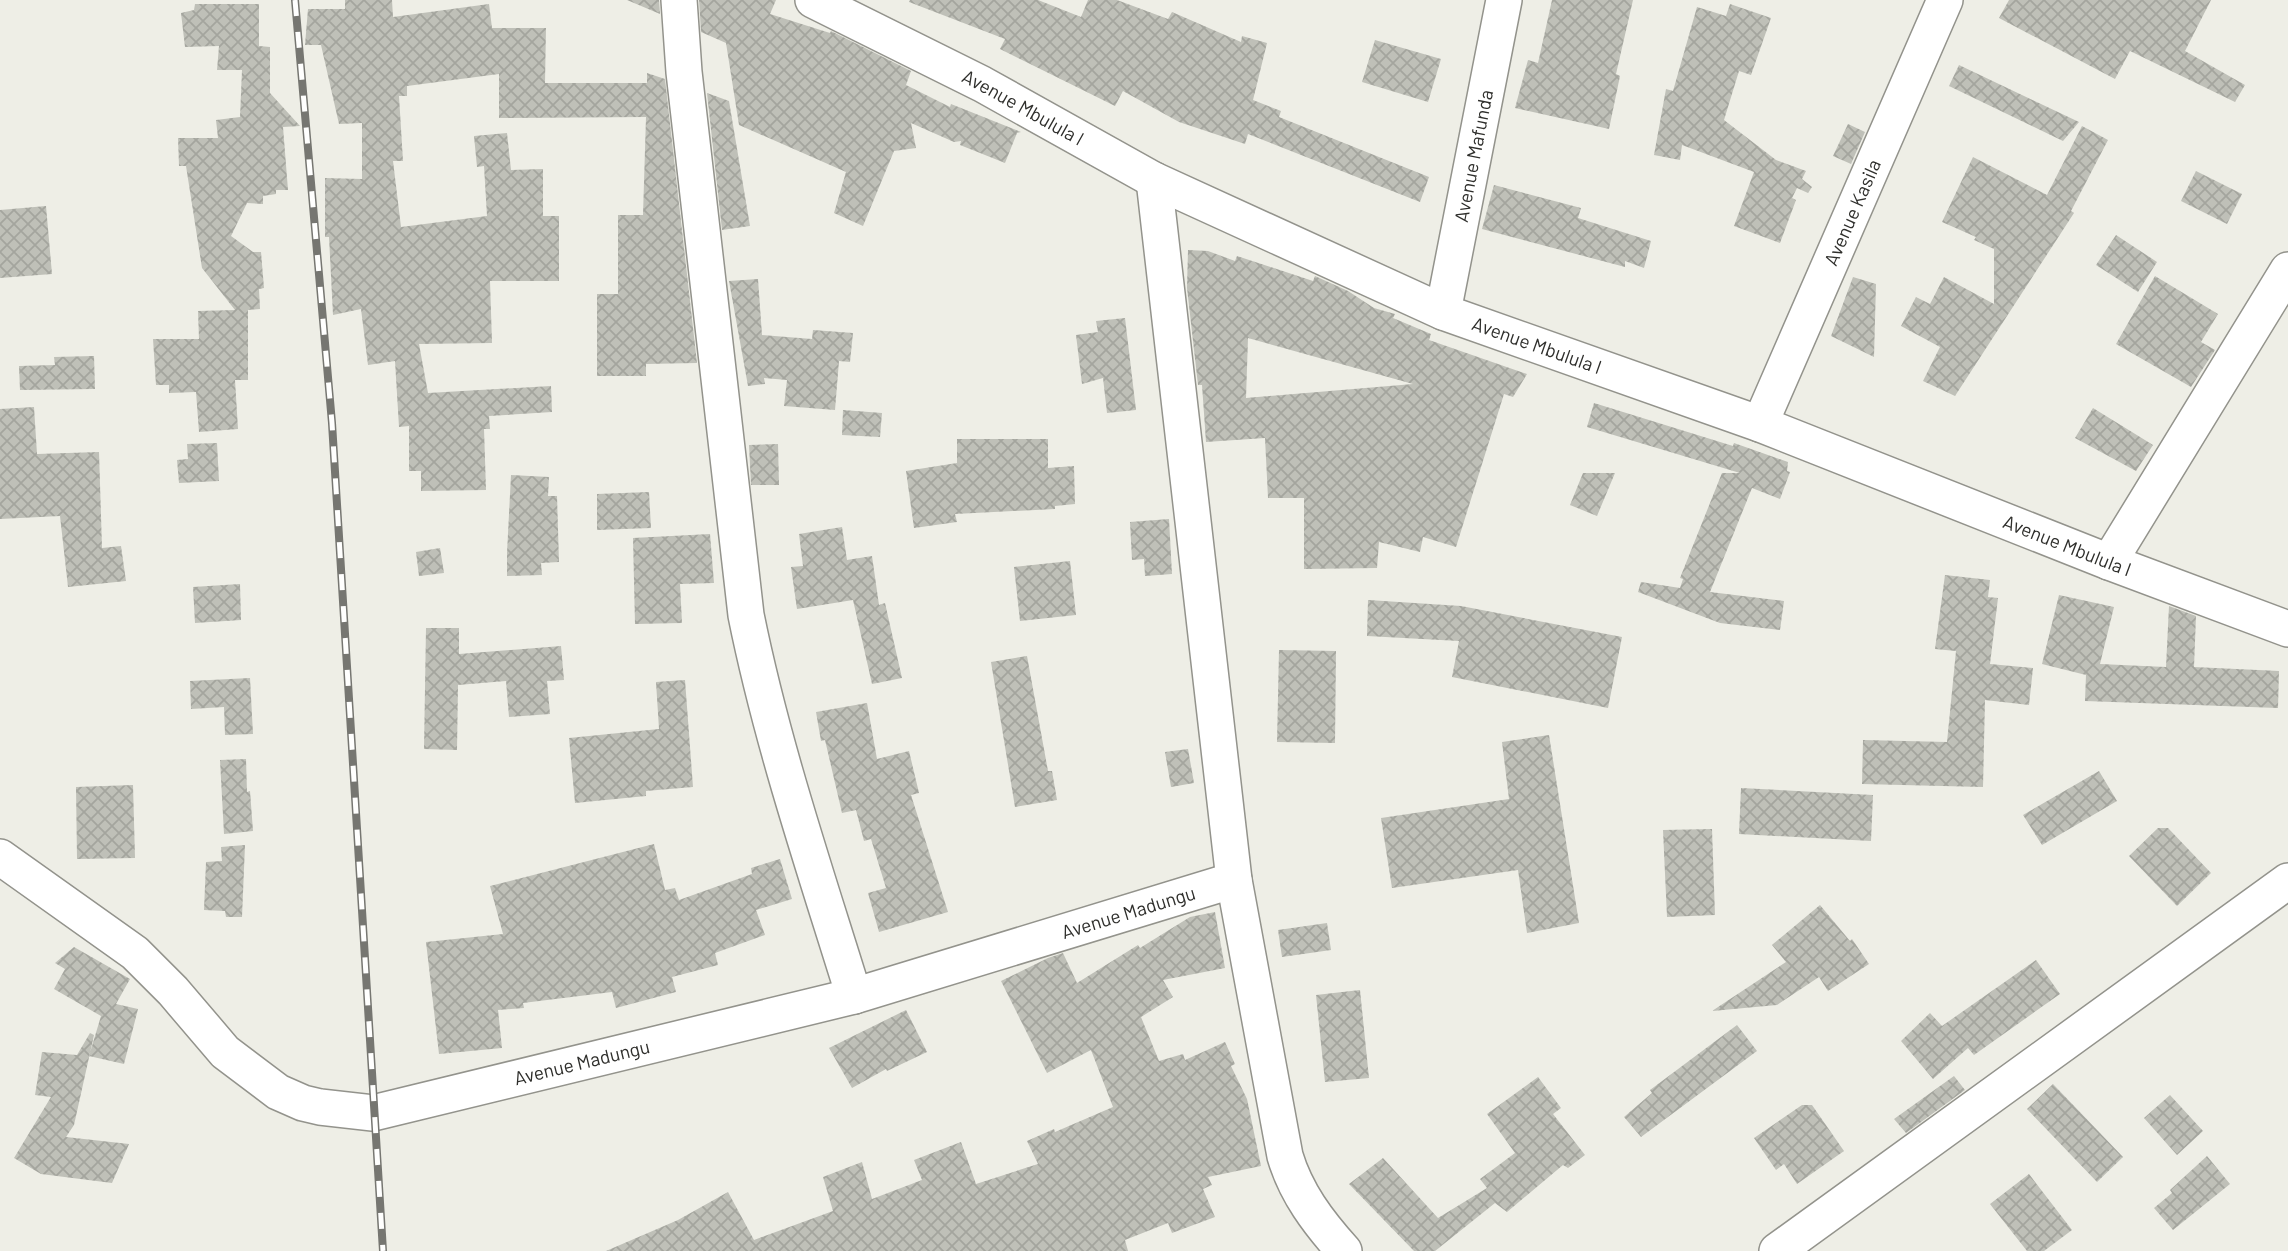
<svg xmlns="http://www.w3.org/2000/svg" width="2288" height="1251" viewBox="0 0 2288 1251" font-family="Barlow,sans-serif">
<defs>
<pattern id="building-cross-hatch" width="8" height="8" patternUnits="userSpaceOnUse" patternTransform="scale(1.75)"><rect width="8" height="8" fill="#bfc0b8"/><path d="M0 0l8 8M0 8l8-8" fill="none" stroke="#a4a59e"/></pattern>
</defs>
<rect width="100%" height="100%" fill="#eeeee6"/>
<path fill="url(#building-cross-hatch)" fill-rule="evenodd" d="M345,0H392L393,17L489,4L492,28H546L545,83H647V73L665,79L697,363L646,364V376H597V294H618V215H643L646,117L499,118V74L407,86V96H399L403,161H393L401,227L487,216L484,166L477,167L474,136L507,133L511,170L543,169V216H559V281H490L492,343L419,344L428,393L551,386L552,412L489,416L490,429H484L486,490L421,491V471H409V426L399,427L395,361L368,365L361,309L333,315L329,237H325V178L362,179V123L339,124L321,45H305L308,9H345Z
M627,0H659L660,14Z
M699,0H776L770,14L830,33L831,31L911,71L906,85L950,107L951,104L1021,132L1017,133L1005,163L960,145L961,141L954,142L911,123L916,148L894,151L863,226L834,213L846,172L739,125L726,43L701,32Z
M910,0H1038L1081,17L1088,0H1117L1168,19L1172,12L1241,42L1242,36L1267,43L1253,100L1281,111L1279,117L1429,177L1420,202L1248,134L1245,144L1179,122L1123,91L1115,106L1000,49L1005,39L909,2Z
M1552,0H1633L1616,74L1620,76L1609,129L1515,108L1528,60L1538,63Z
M2009,0H2211L2185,51L2245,85L2235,102L2130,51L2115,79L1999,18Z
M195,4H259V46L270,47V93L300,126L283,127L288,190H276V194L263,196V204L247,203L231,236L253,252H261L264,288L259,289L260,309L248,310V380H235L238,429L199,432L196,392L169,393V385H156L153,339H199L198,311L235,310L202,268L186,166H179L178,138H218L216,120L240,117L242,70H217L219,46L185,47L181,13L194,10Z
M1730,4L1771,18L1751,75L1739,71L1724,120L1776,160L1806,171L1802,179L1812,187L1808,193L1797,188L1792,198L1796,200L1780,243L1734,226L1754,172L1682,145L1680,160L1654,155L1666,89L1673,91L1697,7L1726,16Z
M1375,40L1441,59L1428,102L1362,82Z
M1959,65L2079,122L2063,141L1949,86Z
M707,93L729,101L750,226L722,230Z
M1848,124L1865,132L1851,164L1833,156Z
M2082,126L2108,140L2071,211L2074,213L1955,396L1923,381L1940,347L1901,326L1916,297L1930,304L1944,277L1994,304V249L1974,240L1976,237L1942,222L1973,157L2047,195Z
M2196,171L2242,194L2227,224L2181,201Z
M1494,185L1581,208L1578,218L1651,241L1644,268L1625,261V267L1482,229Z
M46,206L52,274L0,278V210Z
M2116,235L2157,262L2138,292L2096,265Z
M1188,250L1208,251L1235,261L1237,256L1313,281L1315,276L1348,291L1374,308L1395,314L1393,318L1431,334L1429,340L1527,374L1513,397L1504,394L1456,547L1423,537L1420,552L1379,542L1377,568L1304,569V498H1268L1265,438L1206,442L1202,385H1198L1187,288ZM1248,338L1413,384L1246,398Z
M2155,276L2218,314L2201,342L2215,350L2191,387L2116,344Z
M1853,277L1876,284L1874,357L1831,336Z
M758,279L762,335L812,339L813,330L853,333L850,362L839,361L835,410L784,406L787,380L764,378L765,384L748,386L729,281Z
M1125,318L1136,410L1107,413L1103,378L1082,384L1076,335L1098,332L1096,321Z
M94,356L95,389L20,390L19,366L55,365L54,357Z
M1594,403L1733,446L1734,443L1788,462L1787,471L1790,472L1780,499L1752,488L1710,592L1784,601L1780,630L1720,623L1638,592L1641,582L1680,588L1683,579L1680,578L1722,473H1740L1587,427Z
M34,407L37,454L99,452L102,548L121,546L126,581L68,587L60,516L0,519V409Z
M2093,408L2153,445L2136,471L2075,438Z
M843,410L882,413L880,437L842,435Z
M957,439H1048V468L1074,466L1075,504L1055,506V509L955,514L957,522L914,528L906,471L957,463Z
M217,443L219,481L179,483L177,460L188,459L187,444Z
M778,444L779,485H751L749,445Z
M1583,473H1615L1597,516L1570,505Z
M511,475L549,477L548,496H557L559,562L541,563L542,575L507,576V553Z
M649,492L651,528L597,530V494Z
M1169,519L1172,574L1145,576L1144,559L1132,560L1130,522Z
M842,527L847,560L872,556L879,605L885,603L902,678L872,684L853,600L797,609L791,567L803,566L799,534Z
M710,534L714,583L680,584L682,623L635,624L633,538Z
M440,548L444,573L419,576L416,552Z
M1070,561L1076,615L1020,621L1014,567Z
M1945,575L1990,580L1988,597L1998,598L1990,664L2033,668L2029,705L1985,700L1983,787L1862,784L1863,740L1947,742L1956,651L1935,649Z
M240,584L241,620L195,623L193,587Z
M2059,595L2114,607L2100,664L2166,667L2169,606L2196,616L2194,667L2279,671L2278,708L2085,701L2086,675L2042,664Z
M1368,600L1461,606L1622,637L1608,708L1452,677L1459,641L1367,636Z
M426,628H459V654L561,646L564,680L547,681L550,714L509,717L506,681L458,685L457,750L424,749Z
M1279,650L1336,651L1335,743L1277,742Z
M1027,656L1048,771H1052L1057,800L1015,807L991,662Z
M250,678L253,734L225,735L224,707L191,709L190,681Z
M685,680L693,787L646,791V796L575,803L569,738L659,729L656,682Z
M867,703L877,759L909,751L919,793L911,795L948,912L879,932L868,893L886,888L871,839L864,841L856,810L842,813L825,740L821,741L816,712Z
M1549,735L1579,923L1527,933L1518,870L1392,888L1381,818L1509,799L1502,742Z
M1188,749L1194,783L1171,787L1165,752Z
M246,759L247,792L250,791L253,831L224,834L220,760Z
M2099,771L2117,801L2042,845L2023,815Z
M133,785L135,858L77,859L76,787Z
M1741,788L1873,795L1871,841L1739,834Z
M2158,828H2168L2211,873L2177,906L2129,856Z
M1712,829L1715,915L1667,917L1663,830Z
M654,844L665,890L675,888L679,900L752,874L751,868L780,859L792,899L756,910L765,935L715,953L718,965L672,977L676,992L616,1008L612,992L523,1003L524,1008L498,1010L502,1048L439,1054L426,942L503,934L490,886Z
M245,845L242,917H226L225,911L204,910L206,862L222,861L221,847Z
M1820,905L1850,941L1852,939L1869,964L1828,991L1819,977L1777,1005L1712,1011L1786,962L1772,945Z
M1215,912L1225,968L1163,980L1173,997L1141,1017L1159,1061L1183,1054L1185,1060L1225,1042L1235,1064L1231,1066L1247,1099L1261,1166L1208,1177L1212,1185L1203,1189L1215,1217L1172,1233L1168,1223L1125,1240L1128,1251H606L678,1220L728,1192L754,1240L833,1211L823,1177L862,1162L872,1199L922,1180L914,1160L961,1142L976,1184L1038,1164L1027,1141L1054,1129L1055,1132L1113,1107L1091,1050L1047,1073L1001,981L1048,958L1063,953L1077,983L1138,945L1140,948L1190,917Z
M1327,923L1331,950L1282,957L1278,930Z
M74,947L130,979L116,1004L138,1009L124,1064L89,1056L101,1016L54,989L65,969L55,963Z
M2036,960L2060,994L1974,1055L1968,1048L1933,1079L1901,1041L1930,1013L1942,1026Z
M1360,990L1369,1078L1325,1082L1316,995Z
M906,1010L927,1052L887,1071L886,1069L852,1088L829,1048Z
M1737,1025L1757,1051L1641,1137L1624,1117L1652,1093L1650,1090Z
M90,1033L94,1035L74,1125L66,1137L129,1144L112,1183L41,1174L14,1158L51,1097L35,1095L42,1052L77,1055Z
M1954,1076L1965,1090L1906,1133L1894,1119Z
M1538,1077L1561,1108L1553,1114L1585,1155L1568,1168L1563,1165L1507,1212L1495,1203L1435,1251H1414L1349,1184L1383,1158L1438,1218L1487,1188L1480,1179L1515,1153L1487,1114Z
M2053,1084L2123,1157L2097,1182L2027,1109Z
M2170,1095L2203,1131L2177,1155L2144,1118Z
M1802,1105H1812L1844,1151L1797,1184L1784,1164L1776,1170L1754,1138Z
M2207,1156L2230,1184L2173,1230L2154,1208L2172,1193L2170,1190Z
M2029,1174L2072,1230L2044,1251H2027L1990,1204Z"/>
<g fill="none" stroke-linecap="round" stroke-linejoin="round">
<g stroke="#93938c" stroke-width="38">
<g id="minor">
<path d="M679,0L684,72L746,615C772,744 815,870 854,996"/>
<path id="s1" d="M813,0L982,84L1154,180L1443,312L1760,424L2109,562L2288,629"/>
<path d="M1154,180L1234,880L1285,1156C1296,1193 1318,1222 1344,1251"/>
<path id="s2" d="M1443,312L1504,0"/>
<path id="s3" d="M1760,424L1945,0"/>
<path d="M2109,562L2288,270"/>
<path id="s4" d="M0,857L135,953L173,991L225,1052L278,1092L303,1103L320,1107L373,1113L854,996L1234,880"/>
<path d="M1777,1251L2288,881"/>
</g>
</g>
<use href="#minor" stroke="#fff" stroke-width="35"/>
<g stroke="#767671" stroke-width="8">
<path id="rail" d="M295,0L332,423L383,1251"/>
</g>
<use href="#rail" stroke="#fffffe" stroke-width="5" stroke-dasharray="16" stroke-linecap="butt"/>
</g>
<g text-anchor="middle" stroke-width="5" stroke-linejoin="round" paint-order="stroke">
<g font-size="19" fill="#2f2f2c" stroke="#fffffe">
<text dy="7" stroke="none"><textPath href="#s1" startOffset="236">Avenue Mbulula I</textPath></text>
<text dy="7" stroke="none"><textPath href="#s2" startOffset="159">Avenue Mafunda</textPath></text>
<text dy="7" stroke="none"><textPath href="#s3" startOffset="231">Avenue Kasila</textPath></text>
<text dy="7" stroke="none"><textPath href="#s1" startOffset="803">Avenue Mbulula I</textPath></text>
<text dy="7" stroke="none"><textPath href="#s1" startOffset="1370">Avenue Mbulula I</textPath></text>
<text dy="7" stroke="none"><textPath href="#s4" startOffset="1246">Avenue Madungu</textPath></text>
<text dy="7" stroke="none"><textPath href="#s4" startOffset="679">Avenue Madungu</textPath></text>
</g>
</g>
</svg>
